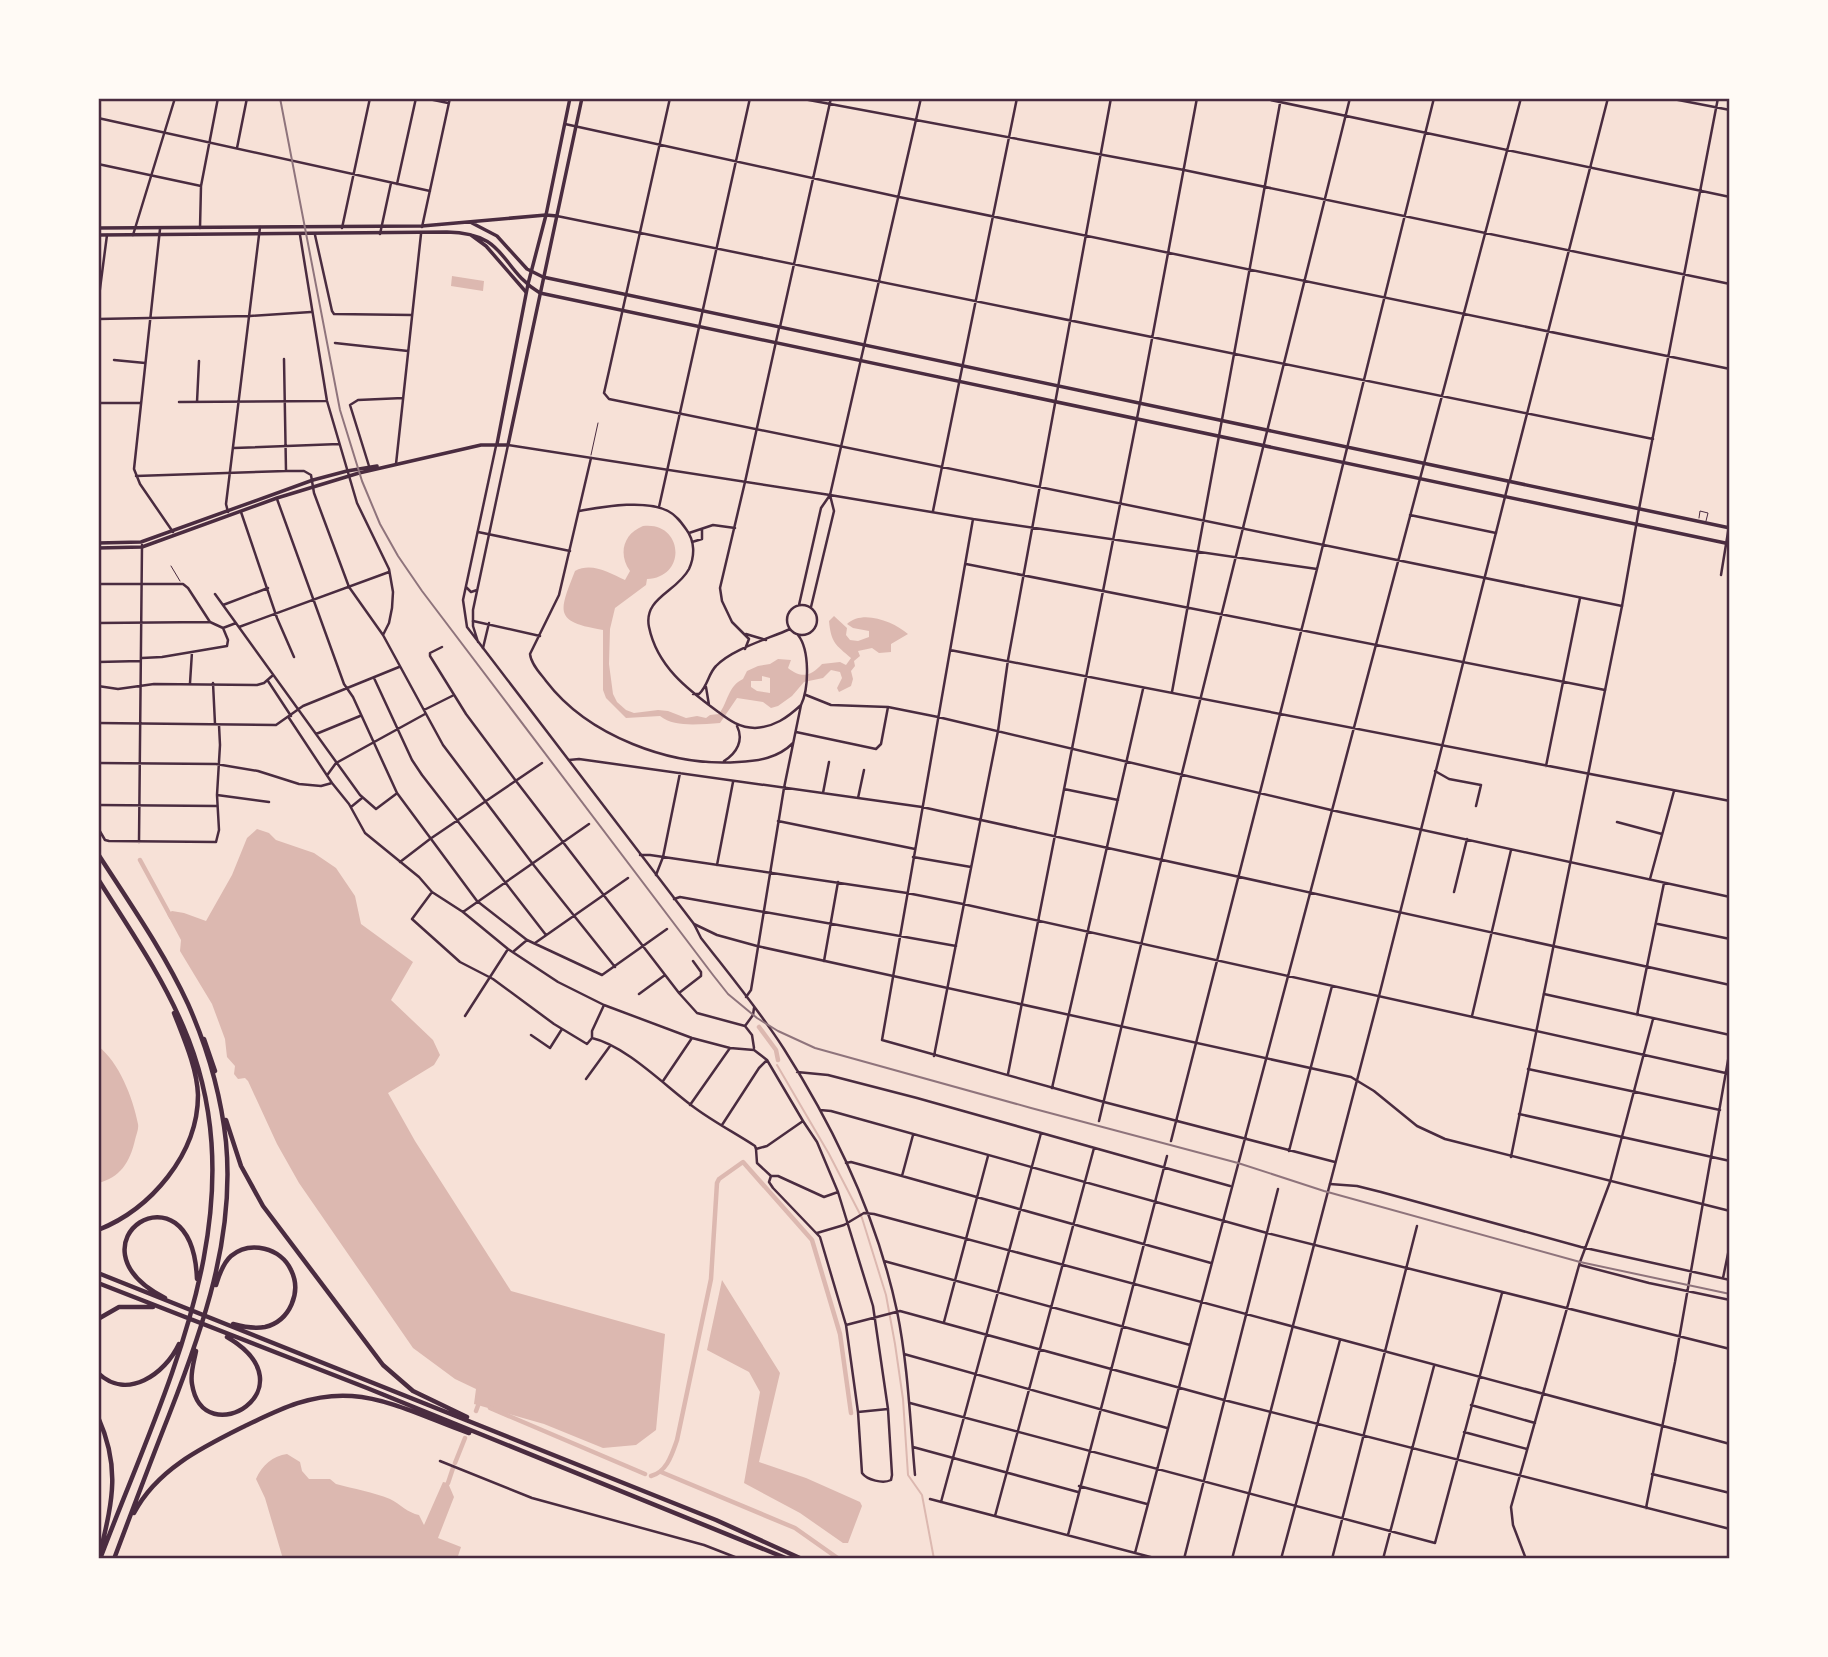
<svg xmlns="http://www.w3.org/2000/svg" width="1828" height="1657" viewBox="0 0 1828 1657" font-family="Roboto,sans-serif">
<rect width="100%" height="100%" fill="#f7e1d7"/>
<path fill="#dcb8b0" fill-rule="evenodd" d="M452,276L484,281L483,291L451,286Z
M643,526C683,521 688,577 647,579L646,585L615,608L610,629L609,664L613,694L617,702L626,710L634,713L658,710L668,711L686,718L697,716L706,718L710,715L719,714C728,702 728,686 743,679L747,671L758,666L770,664L778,659L791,660L788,668C802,679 811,676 822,664L840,662L846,665L851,658C836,645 831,643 829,621L834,616L847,628L846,635L850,640L858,641L869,637V631L853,628L847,624C863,609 894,622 908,634L891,644V652L879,653L872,648L858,651L860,656L854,661L855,666L851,671L853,679L851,686L839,692L837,688L842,678L840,672L831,670L823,678L804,682L792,696L778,706L771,708L763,702L737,698L720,723C701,724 675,728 660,716L626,718L606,698L603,690V630C553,622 559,612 575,571C592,562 609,573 625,580L630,571C618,554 623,534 643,526ZM762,676L770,678V693L757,691L751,687V681H762Z
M257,829L269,833L276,840L314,853L336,868L355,896L361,924L413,962L391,1000L433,1040L440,1055L434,1065L388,1093L415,1141L511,1291L665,1334L656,1430L636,1445L603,1448L544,1424L474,1404L476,1389L455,1379L413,1348L299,1183L277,1144L248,1081L245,1078L238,1079L234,1074L235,1066L227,1057L225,1039L212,1004L180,951L181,940L167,914L172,911L184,913L206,921L232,875L247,838Z
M98,1046C119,1062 133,1098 138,1124C139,1129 136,1135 135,1140C130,1162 120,1178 98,1183Z
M722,1280L780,1373L759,1462L806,1478L860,1502L862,1506L848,1543H843L800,1513L744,1483L760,1392L749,1372L707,1350Z
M287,1454L300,1462L302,1471L309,1479H330L336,1484C354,1489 373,1492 390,1499C400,1504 408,1513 419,1515L424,1525L443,1482L448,1483L454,1497L438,1538L461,1547L457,1559H283L265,1498L256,1479C262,1465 273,1456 287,1454Z"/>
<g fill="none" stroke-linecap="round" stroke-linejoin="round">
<path stroke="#dcb8b0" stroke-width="2" d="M777,1065L829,1154L862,1218L886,1295L895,1344L903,1399L908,1475L922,1495L934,1559"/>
<path stroke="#dcb8b0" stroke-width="4.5" d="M140,860L171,917
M759,1027L776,1050L778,1060
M490,1408L645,1474
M476,1411L480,1400
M455,1463L465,1438
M661,1472L795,1528L839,1559
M651,1476C667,1472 672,1454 677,1440L711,1279L717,1183L719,1179L743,1162L812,1240L840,1334L851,1413
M448,1483L453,1468"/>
<path stroke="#4a2c40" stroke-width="1" d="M591,455L598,423
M1699,518L1700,511L1708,513L1706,521
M171,566L180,581"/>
<path stroke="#4a2c40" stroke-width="2.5" d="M424,98L448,103
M670,98L609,371L604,393L609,399L1622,606
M798,98L1184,170L1730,284
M1261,98L1730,197
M1668,98L1730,110
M98,118L430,191
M565,124L899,197L1730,369
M237,148L247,98
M98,164L201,186
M397,184L416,98
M557,216L1653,439
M422,227L450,98
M200,228L201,186L218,98
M342,228L370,98
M160,229L134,469L140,484L173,532
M380,234L391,183
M300,235L327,401L357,503L389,569L393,592L392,608L389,623L383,635
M315,235L332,311L334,314L412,315
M98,304L107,235
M98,319L250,316L311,312
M780,327L831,98
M335,343L408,351
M864,346L921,98
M284,359L286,471
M114,360L145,363
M179,402L326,401
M197,402L199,361
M98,403H140
M234,448L339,444
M591,458L559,595L530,654C531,664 540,673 546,681C588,736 671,767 738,762C759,761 778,758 793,743
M396,464L421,234
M369,466L350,405L358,400L403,398
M136,476L286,471H304L311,475L314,493L349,587L383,635L443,745L532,863L615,967
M1510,480L1608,98
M745,482L720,588L722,601L732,622L749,639L745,649
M830,495L973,519L1317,569
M277,499L344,684L353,697L397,793L477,901L527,940L602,975L667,929
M659,507L750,98
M1639,509L1718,98
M579,511C603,507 645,499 668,511C676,515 681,522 686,529C695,541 695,556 689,569C677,592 643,598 649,627C657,666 687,689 717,711C729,720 739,728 755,728C774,727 787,718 801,705
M933,511L1017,98
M228,512L226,504L260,227
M241,512L277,618L294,657
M1410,515L1496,533
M973,519L882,1040L1104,1102L1335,1162
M478,532L570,551
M689,533L713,525L735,528
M692,542L702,539V529
M966,564L1605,690
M1721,575L1730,520
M98,584H183L188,588L210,622L223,628L228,640L227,646L162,657L142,658
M215,594L360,795L376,809L396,794
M787 620a15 15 0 1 1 30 0a15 15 0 1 1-30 0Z
M223,605L268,588
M799,605L821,508L830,495
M811,607L834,511L830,495
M473,621L540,636
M98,623L210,622
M239,627L389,572
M223,628L236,623
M746,634L766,640
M442,647L430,653V656L466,714L516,781L679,993L697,1013L745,1026
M483,648L489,623
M950,650L1730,801
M98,662L140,661
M374,678L412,760L422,775L546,935
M268,681L291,716
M190,683L192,652
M213,683L215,724
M98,686L118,689L154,684L257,685L264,683L272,676
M706,687L709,705
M1172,692L1281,98
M693,694H699C708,686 708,674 716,666C732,649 768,639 790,629
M806,695L831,705L888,707L938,717L1331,810L1730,897
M424,710L454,695
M289,718L332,783L349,804L365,833L419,877L432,892L463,912L508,949L558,982L604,1005L692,1038L730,1048L754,1050
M98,723L276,725L303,706L399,667
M796,732L876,749L881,744L888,707
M316,734L360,716
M569,760L579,759L922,807L1730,985
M724,761C737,753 744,740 737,726
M98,763L216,764L258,771L299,784L321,786L332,783
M1546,766L1580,598
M1435,771L1449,779L1481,785L1476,806
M328,774L336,763L425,714
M1064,789L1118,800
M823,793L829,762
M217,795L269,802
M858,798L864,770
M98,805L217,806
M351,807L362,798
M778,821L915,849
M1617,822L1662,834
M98,828L105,840L109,841L216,842L219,830L217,795L220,745L219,725
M139,842L142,545
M640,855H650L907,893L963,904L1730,1074
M913,857L971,867
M400,862L430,839L542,763
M717,865L733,782
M656,875L663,857L680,773
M1650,879L1674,791
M432,892L412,919L460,962L493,979L554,1024L587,1044L592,1038V1031L604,1005
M1454,892L1467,839
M674,899L680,897L956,946
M463,912L589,824
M694,924L701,938C729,974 759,1010 784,1049C835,1129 877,1218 897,1311C908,1365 910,1420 915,1475
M1658,924L1730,939
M535,943L628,878
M514,951L527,940
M824,961L838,882
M679,993L701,976V972L693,961
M639,994L665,975
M1544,994L1730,1035
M746,997L751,990L784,788L801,705C809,688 810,650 798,635
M1637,1015L1664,883
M465,1016L508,949
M1472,1016L1511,850
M745,1026L752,1035L754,1048
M745,1026L753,1015L754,1008
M531,1035L550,1048L562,1029
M592,1038C627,1046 667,1088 695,1108C714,1122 735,1133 755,1146L756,1149
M754,1050L767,1060L803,1121
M934,1056L998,731L1008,660L1111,98
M1528,1069L1720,1110
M797,1072L828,1075L917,1098L1230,1186
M1008,1074L1140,403L1197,98
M586,1079L610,1046
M663,1081L692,1038
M1052,1088L1143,689
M690,1105L730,1048
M820,1110L831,1111L1267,1233L1730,1349
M1519,1114L1730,1161
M803,1121L817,1142L838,1192L873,1306L888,1409L892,1475L891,1480C883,1484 867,1480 862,1473L858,1412L846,1325L820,1237L773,1188L769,1182L771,1176L757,1163L756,1149L767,1146Z
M1099,1121L1182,773L1350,98
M722,1125L759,1068L767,1060
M1171,1141L1317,569L1434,98
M1289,1151L1332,986
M846,1163L851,1162L902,1176L1211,1263
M771,1176H778L824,1197L838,1192
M902,1176L913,1135
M1330,1184L1357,1186L1381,1192L1581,1247L1730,1280
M817,1233L844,1225L864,1213L874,1214L1730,1444
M884,1261L1190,1345
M1580,1265L1649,1283L1730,1300
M1723,1278L1730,1244
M944,1322L988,1156
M846,1325L900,1311L1224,1400L1730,1529
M904,1354L1167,1428
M910,1403L1435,1543L1502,1293
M1471,1405L1535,1423
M858,1412L888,1409
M1464,1432L1527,1449
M913,1447L1078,1492
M440,1461L532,1498L704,1545L740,1559
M1652,1474L1730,1493
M1079,1486L1147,1504
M930,1499L1158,1559
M941,1502L1041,1133
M1646,1508L1675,1362L1730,1049
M995,1516L1094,1148
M1068,1535L1167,1156
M1135,1553L1521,98
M1184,1559L1278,1189
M1281,1559L1340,1340
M1332,1559L1417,1226
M1383,1559L1434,1366
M1526,1559L1513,1525L1511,1507L1580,1262L1610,1182L1653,1019"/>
<path stroke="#4a2c40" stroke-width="2.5" d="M133,235L175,98
M496,446L463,600L467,627L694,924L717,935L757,946L1351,1077L1374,1091L1417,1126L1445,1139L1730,1211
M745,482L779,328
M466,587L471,592L477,590
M478,642L473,626V610L508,445L830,495L864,346
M1511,1157L1622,606L1639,509
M1232,1559L1379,996L1509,481"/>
<path stroke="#4a2c40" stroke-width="3.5" d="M472,223L497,236L527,269L543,277L1730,528
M98,228L422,226L546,215L557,216
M98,235L447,232C508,233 499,268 540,293L1730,544
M471,235L486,246L526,292"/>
<path stroke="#4a2c40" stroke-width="3.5" d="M497,444L528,284L546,215L570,98
M98,543L141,542L313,480L347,471L377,466
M98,548L142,547L277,498L359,473L481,445H508L582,98"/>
<path stroke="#4a2c40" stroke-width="4.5" d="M98,854C129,902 164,952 188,1004C207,1047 221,1095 226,1142C235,1237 203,1328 169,1415C150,1463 132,1511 114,1559
M98,879C128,927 161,974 183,1026C262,1208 164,1389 100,1559
M204,1039L215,1071
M226,1120L241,1166L263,1206L383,1365L413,1391L467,1417
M98,1230C151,1209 198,1154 198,1095C197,1068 184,1039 174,1013
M98,1273L716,1520L802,1559
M98,1283L367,1388L788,1559
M216,1285C219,1275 223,1263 231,1256C250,1240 281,1248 291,1270C302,1292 290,1321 265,1327C254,1329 244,1327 233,1324
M165,1298C60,1244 192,1157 197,1279
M98,1319L119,1307H153
M196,1351C194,1362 190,1373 192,1384C203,1455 314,1388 227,1337
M98,1373C127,1401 165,1374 179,1344
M98,1417C120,1466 113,1499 101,1549
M134,1513C157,1469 203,1447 245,1426C280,1409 312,1393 352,1396C392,1399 431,1420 469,1433"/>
<path stroke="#8f747c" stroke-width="2" d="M280,98L340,410L362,481L380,524L398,556L422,591L713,975L728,994L757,1018L778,1031L815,1048L1031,1108L1238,1163L1324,1191L1580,1262L1730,1294"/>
</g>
<rect width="1828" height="1657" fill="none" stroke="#fffaf5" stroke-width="200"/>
<rect x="100" y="100" width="1628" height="1457" fill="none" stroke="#4a2c40" stroke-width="2.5"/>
</svg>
